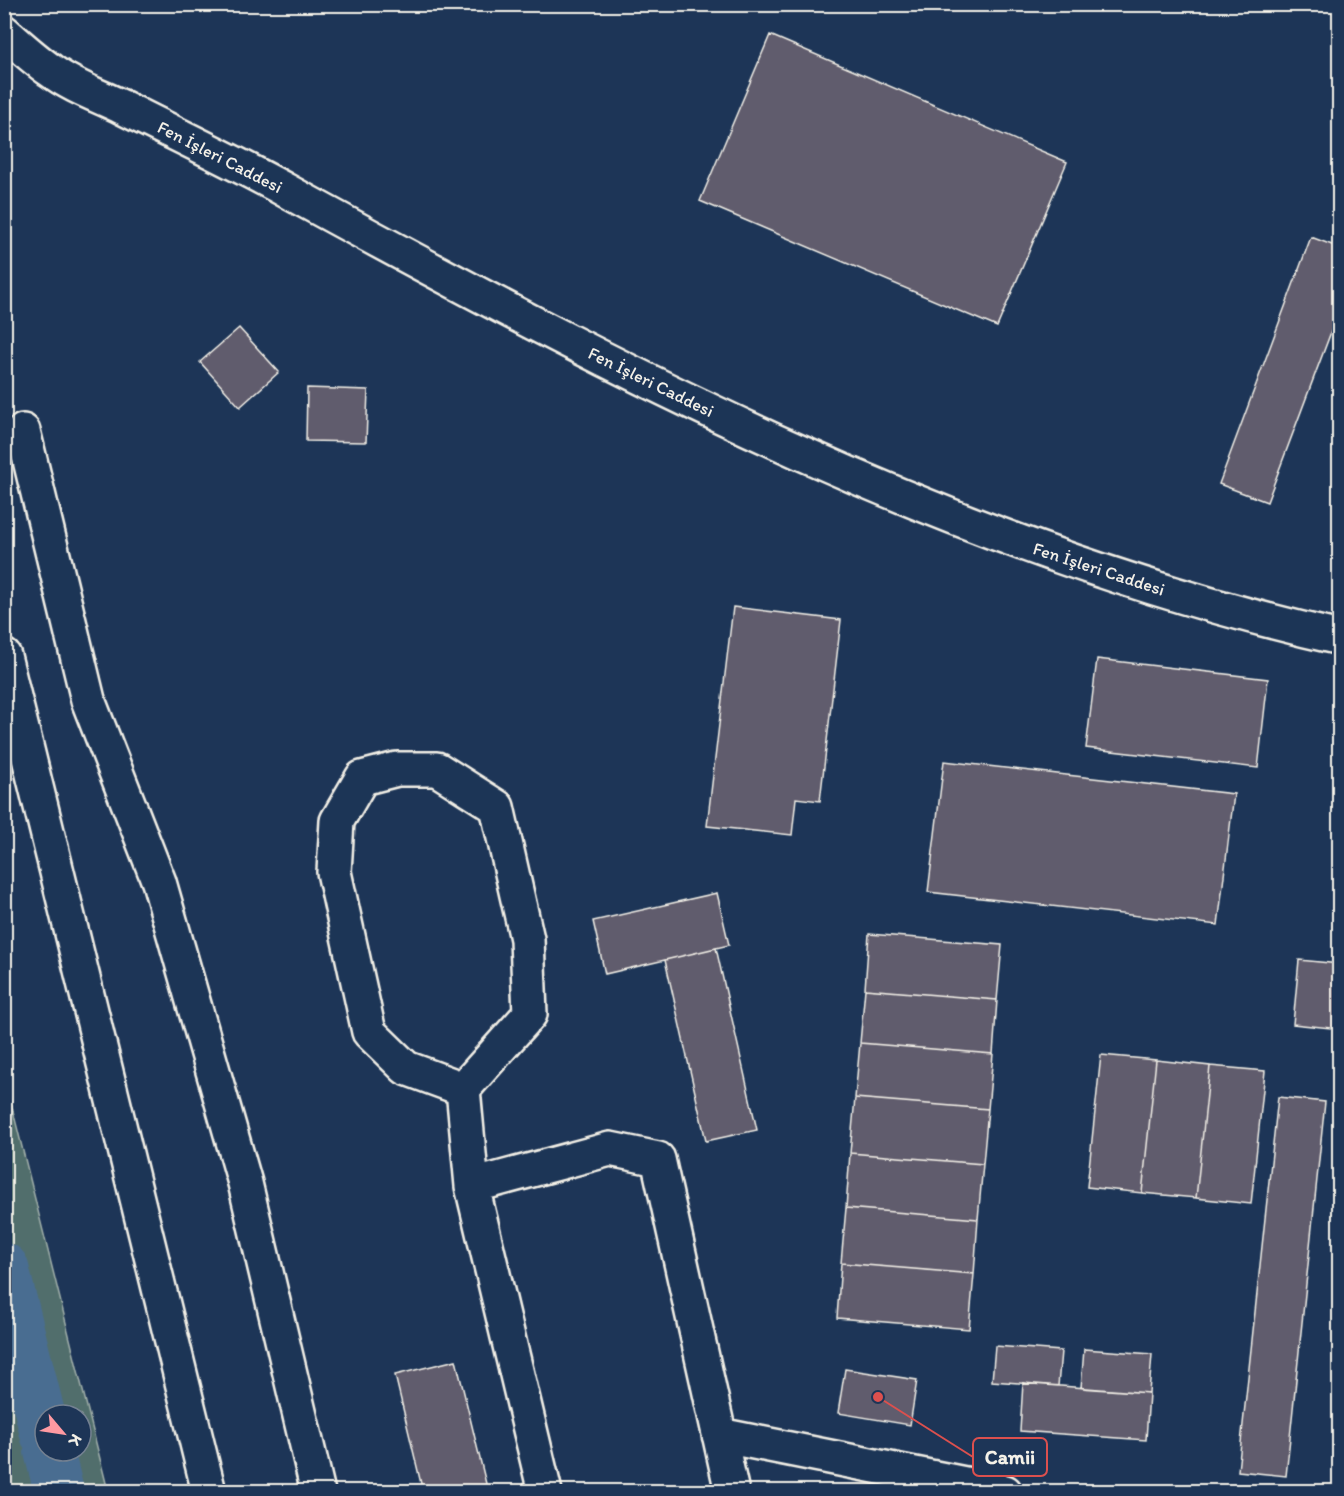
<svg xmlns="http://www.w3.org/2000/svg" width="1344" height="1496" viewBox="0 0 1344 1496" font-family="Itim,sans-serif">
<rect width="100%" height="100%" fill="#1d3557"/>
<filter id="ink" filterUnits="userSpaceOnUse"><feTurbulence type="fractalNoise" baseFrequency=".0167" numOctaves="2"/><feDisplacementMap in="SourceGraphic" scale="12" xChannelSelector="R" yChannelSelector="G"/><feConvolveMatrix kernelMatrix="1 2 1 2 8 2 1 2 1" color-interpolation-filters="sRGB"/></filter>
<g filter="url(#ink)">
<path fill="#516e6c" stroke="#a2b0aa" stroke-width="1.5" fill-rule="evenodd" d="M4,1075L108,1491H5ZM45,1415H81V1451H45Z"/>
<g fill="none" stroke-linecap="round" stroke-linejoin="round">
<path stroke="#4a6d91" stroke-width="50" d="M4,1268L45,1434
M49,1451L59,1492"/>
</g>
<path fill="#605b6d" stroke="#f4f1e8" stroke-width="1.5" d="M770,35L1067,162L997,327L700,201Z
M1311,237L1340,248V308L1267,502L1219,484Z
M239,328L279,372L240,407L200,362Z
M307,388L368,390L366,442L306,441Z
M733,607L841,620L820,801L796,798L792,835L707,826Z
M1097,659L1268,679L1258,768L1086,748Z
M944,761L1234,794L1218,925L928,892Z
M717,893L729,945L605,974L593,921Z
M869,934L1002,945L997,1000L865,989Z
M716,948L757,1130L706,1141L665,960Z
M1299,960L1340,964V1029L1293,1024Z
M865,989L997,1000L993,1054L860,1043Z
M860,1043L993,1054L988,1109L855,1098Z
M1101,1055L1156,1060L1142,1193L1087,1187Z
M1156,1060L1210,1066L1196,1198L1142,1193Z
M1210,1066L1265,1071L1251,1204L1196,1198Z
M1278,1097L1325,1102L1286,1476L1238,1471Z
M855,1098L988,1109L983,1164L850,1153Z
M850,1153L983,1164L978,1219L846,1208Z
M846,1208L978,1219L974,1274L841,1263Z
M841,1263L974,1274L969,1329L837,1318Z
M995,1346L1061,1351L1058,1386L992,1381Z
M1084,1349L1152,1354L1149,1393L1081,1388Z
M456,1360L488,1492H423L395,1375Z
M845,1369L917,1380L910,1425L838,1413Z
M1023,1383L1149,1393L1146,1440L1020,1431Z"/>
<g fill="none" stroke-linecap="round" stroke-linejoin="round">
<g stroke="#f4f1e8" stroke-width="38">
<path id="minor" d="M4,32C19,45 34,59 50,70C71,86 99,96 122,107C177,135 233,161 287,191C623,375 964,553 1340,638
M23,431L88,700L159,882L245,1183L318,1492
M4,656L209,1492
M463,1089L406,1068L369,1032L334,872L337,821L362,778L397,769H437L497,807L527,939L530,1014L463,1089L472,1186L545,1492
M472,1186L610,1149L658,1159L732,1492
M719,1435L1005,1492"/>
</g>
<use href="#minor" stroke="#1d3557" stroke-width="33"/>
</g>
</g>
<g text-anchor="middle" stroke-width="4.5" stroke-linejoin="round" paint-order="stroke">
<g font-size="18" fill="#f4f1e8" stroke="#1d3557">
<text transform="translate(220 157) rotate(27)" y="6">Fen İşleri Caddesi</text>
<text transform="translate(651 382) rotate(26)" y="6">Fen İşleri Caddesi</text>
<text transform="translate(1099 569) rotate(18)" y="6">Fen İşleri Caddesi</text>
</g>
</g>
<path fill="none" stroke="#dc504e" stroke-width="2" d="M878 1397L973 1457"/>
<circle fill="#dc504e" stroke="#1d3557" stroke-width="2" cx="878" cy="1397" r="6"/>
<rect fill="#1d3557" stroke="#dc504e" stroke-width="2" x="973" y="1438" width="74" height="38" rx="6"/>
<g font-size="20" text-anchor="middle" font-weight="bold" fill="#f4f1e8">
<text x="1010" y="1464">Camii</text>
</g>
<rect width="1344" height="1496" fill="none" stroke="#1d3557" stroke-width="24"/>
<rect x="12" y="12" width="1320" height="1472" fill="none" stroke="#f4f1e8" stroke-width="2" filter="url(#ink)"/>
<g transform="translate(63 1433) rotate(119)"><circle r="28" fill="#1d3557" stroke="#738091" stroke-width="1.5"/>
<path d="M0-4.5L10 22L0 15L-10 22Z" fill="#ff9aa2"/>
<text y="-9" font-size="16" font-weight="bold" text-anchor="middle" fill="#f4f1e8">K</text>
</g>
</svg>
